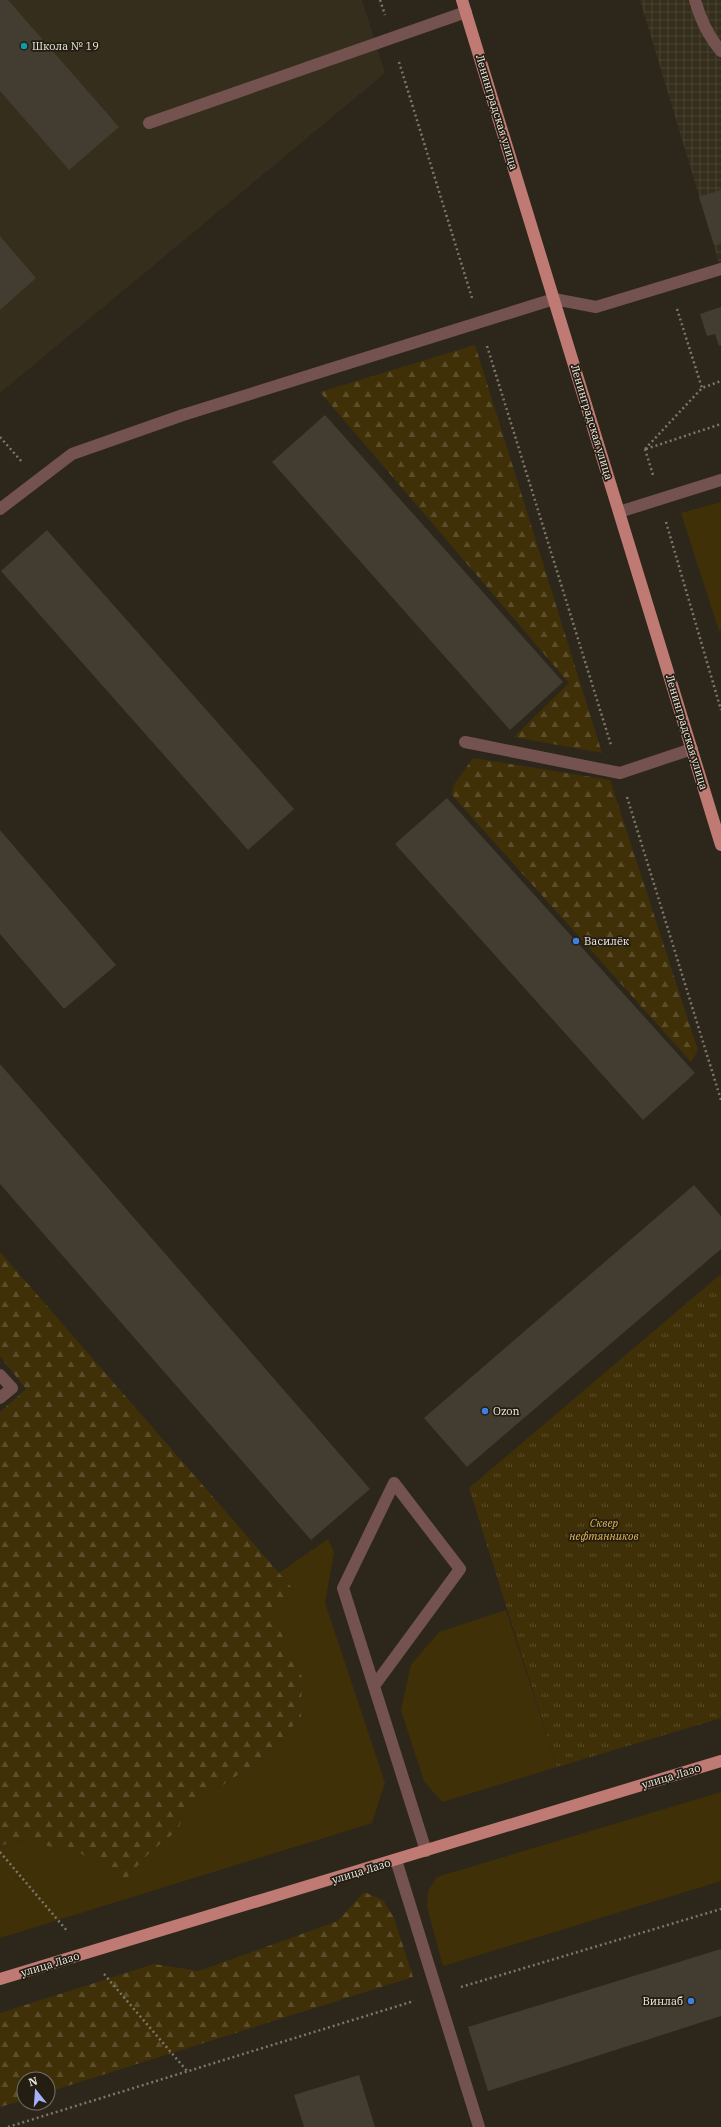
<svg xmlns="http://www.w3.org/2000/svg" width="721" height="2127" viewBox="0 0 721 2127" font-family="'IBM Plex Serif',serif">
<defs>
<pattern id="industrial-grid" width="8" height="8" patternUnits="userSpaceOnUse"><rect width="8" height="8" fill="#362e1c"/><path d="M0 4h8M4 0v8" fill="none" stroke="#4a4232"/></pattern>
<pattern id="forest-firs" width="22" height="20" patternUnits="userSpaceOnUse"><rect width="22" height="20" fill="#403008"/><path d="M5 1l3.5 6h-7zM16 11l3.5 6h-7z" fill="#5c4e2c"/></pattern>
<pattern id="park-tufts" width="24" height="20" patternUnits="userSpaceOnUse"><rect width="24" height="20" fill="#403008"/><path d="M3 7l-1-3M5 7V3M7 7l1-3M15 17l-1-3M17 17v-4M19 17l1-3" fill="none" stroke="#5c4e2c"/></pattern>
</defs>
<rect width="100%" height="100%" fill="#2d271b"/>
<path fill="#362e1c" d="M0,0H362L385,73L0,393Z"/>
<path fill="url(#industrial-grid)" d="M640,0H721V272L714,245Z"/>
<path fill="#403008" d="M721,502V630L719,631L681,513Z
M328,1539L334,1552L325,1603L385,1783L372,1823L0,1938V1846L20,1840L80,1853L126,1878L150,1852L177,1831L187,1809L266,1756L301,1717L302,1677L274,1618L293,1589L279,1573Z
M506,1610L557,1767L442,1802L424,1781L401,1710L411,1665L439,1632Z
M721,1792V1881L443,1966L427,1907L428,1891L437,1877Z"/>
<path fill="url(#forest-firs)" d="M475,345L602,753L514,737L569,683L320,392Z
M473,758L610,780L698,1050L691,1062L452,795L453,786Z
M0,1252L293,1589L274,1618L302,1677L301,1717L266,1756L187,1809L177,1831L150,1852L126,1879L80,1853L20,1840L0,1846V1412L26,1389L0,1356Z
M364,1892L383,1900L394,1918L413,1977L48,2092V2079H24V2100L0,2107V2013L154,1964L199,1971L338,1921Z"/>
<path fill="url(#park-tufts)" d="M721,1274V1718L557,1767L469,1488Z"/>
<path fill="#433c30" d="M0,0H8L119,127L69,170L0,91Z
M721,190V243L714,245L699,197Z
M0,236L36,278L0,310Z
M721,307V345L719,346L715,334L707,336L700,314Z
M325,415L563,682L510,730L272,462Z
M47,530L294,809L248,850L1,571Z
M447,798L695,1073L643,1120L395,844Z
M0,830L116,965L64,1009L0,934Z
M0,1064L370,1489L311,1540L0,1184Z
M694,1185L721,1216V1249L467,1467L424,1418Z
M721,1949V2016L488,2091L468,2027Z
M359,2075L375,2127H304L294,2095Z"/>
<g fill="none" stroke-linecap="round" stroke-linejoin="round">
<path stroke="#7c776d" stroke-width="2.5" stroke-dasharray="2 3" stroke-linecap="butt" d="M380,0L385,15
M399,62L472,298
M677,309L702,388
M487,346L611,745
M0,437L22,462
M645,449L653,475
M645,449L702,388L721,381
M646,449L721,424
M666,522L721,710
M627,797L721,1100
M0,1852L68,1932
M104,1974L187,2071
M461,1987L721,1909
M8,2127L414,2001"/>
<path stroke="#74524f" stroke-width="12" d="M695,0C700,18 708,36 721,51
M149,123L466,12
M0,509L72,454L183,415L554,299L596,307L721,269
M619,512L721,480
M465,742L620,773L692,749
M0,1375L12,1388L0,1398
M374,1686L460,1569L394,1483L343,1588L426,1851
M396,1860L479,2127"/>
<path stroke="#bf7a74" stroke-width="12" d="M462,0L721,845
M0,1979L721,1761"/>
</g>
<circle fill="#0f9aa8" stroke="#231d12" stroke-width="1.5" cx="24" cy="46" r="4"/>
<g fill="#3f7fe0" stroke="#231d12" stroke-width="1.5">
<circle cx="576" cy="941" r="4"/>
<circle cx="485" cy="1411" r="4"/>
<circle cx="691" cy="2001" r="4"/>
</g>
<g text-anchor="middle" stroke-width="3.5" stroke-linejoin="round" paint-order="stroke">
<g font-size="11" fill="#eeebe3" stroke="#231d12" text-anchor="start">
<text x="32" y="50">Школа № 19</text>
<text x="584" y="945">Василёк</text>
<text x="493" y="1415">Ozon</text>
<text x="683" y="2005" text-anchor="end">Винлаб</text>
</g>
<g font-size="11" fill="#eeebe3" stroke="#231d12">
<text transform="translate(497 112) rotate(73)" y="4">Ленинградская улица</text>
<text transform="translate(592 422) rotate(73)" y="4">Ленинградская улица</text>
<text transform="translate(687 732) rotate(73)" y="4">Ленинградская улица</text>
<text transform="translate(671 1776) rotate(-17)" y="4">улица Лазо</text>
<text transform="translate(361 1871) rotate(-17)" y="4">улица Лазо</text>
<text transform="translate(50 1964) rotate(-17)" y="4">улица Лазо</text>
</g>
<g font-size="11" font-style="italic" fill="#e6b74f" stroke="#231d12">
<text x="604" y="1527">Сквер<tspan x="604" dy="13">нефтянников</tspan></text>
</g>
</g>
<g transform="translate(36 2091) rotate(343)"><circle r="19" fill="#231d12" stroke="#746f66"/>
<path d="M0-3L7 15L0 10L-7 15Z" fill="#a4b2fc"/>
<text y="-6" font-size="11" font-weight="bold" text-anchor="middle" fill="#eeebe3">N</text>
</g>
</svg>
